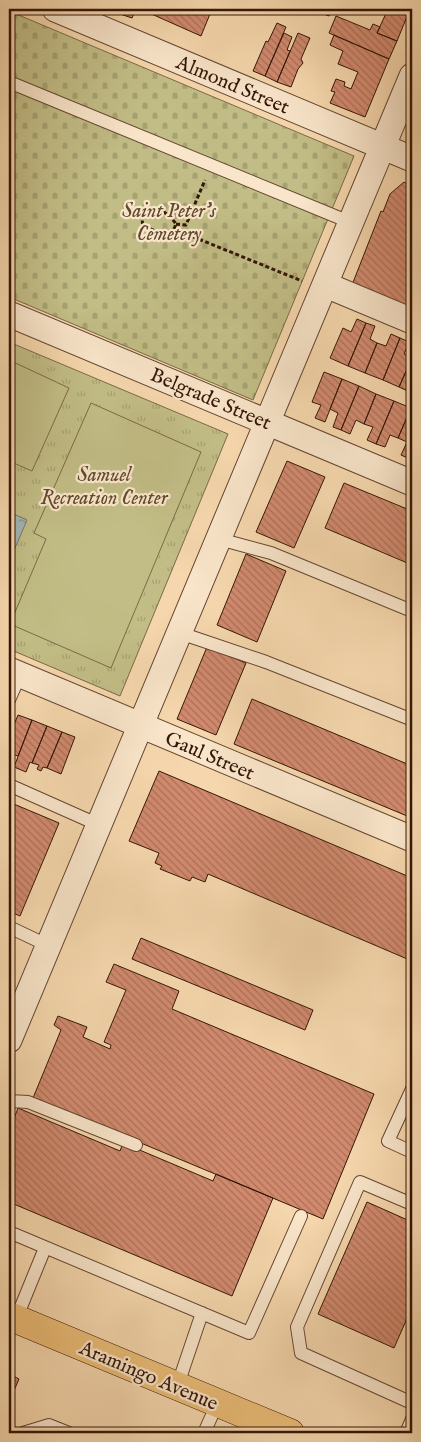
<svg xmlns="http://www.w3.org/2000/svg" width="421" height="1442" viewBox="0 0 421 1442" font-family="'IM FELL English',serif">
<defs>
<pattern id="cemetery-stones" width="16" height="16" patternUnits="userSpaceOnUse" patternTransform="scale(1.25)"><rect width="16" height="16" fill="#c2bd86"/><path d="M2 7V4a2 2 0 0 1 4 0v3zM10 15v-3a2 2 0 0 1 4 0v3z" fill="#a7a272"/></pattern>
<pattern id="park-tufts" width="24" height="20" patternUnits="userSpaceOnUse" patternTransform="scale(1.25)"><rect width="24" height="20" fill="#c2bd86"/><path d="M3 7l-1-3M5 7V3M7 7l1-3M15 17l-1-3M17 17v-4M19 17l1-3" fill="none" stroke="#a7a272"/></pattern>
<pattern id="water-ripples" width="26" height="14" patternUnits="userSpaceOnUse" patternTransform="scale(1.25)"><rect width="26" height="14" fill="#a2b7b6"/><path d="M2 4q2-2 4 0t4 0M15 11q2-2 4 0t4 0" fill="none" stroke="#859492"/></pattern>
<pattern id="building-back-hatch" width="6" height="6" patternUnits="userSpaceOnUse" patternTransform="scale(1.25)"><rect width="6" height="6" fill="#d28a6f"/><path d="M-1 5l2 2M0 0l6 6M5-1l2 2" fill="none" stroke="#ab7059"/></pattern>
</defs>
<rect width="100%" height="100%" fill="#f6d7ad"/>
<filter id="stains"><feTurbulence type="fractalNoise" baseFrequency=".004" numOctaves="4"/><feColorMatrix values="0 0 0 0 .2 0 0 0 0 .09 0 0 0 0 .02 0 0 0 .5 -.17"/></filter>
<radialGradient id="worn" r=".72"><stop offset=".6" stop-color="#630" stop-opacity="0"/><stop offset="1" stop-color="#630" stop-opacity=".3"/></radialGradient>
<path fill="url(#cemetery-stones)" stroke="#7b6a47" d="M9,11L354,156L253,400L9,297Z"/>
<path fill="url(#park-tufts)" stroke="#7b6a47" d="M9,342L228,434L120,696L9,649Z"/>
<path fill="#c2bd86" stroke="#7b6a47" d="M9,360L69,388L32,471L9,461Z
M91,403L201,452L111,668L10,624L46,539L34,533Z"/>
<path fill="url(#water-ripples)" stroke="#767770" d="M9,512L27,520L9,562Z"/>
<path fill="url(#building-back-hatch)" stroke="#341608" d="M122,9H136L132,18L120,14Z
M149,9H212L201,36L147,12Z
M322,9H333L329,16L321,13Z
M388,9H410L397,41L377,33Z
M336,16L370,30L373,24L380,27L377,33L397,41L389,59L329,33Z
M277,23L286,27L265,76L253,71L266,41L268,42Z
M284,33L292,37L287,50L290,51L277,82L265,76Z
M298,33L310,38L301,59L303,63L298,69L291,87L277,82Z
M334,35L389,59L365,117L330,103L335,92L331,91L336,79L345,82L344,86L351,89L358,72L338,64L343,51L330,45Z
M404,182L412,187V310L352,285L381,211L383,212L390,194Z
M357,319L366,323L348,366L330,358L343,328L351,332Z
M366,323L375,326L370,339L377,343L365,373L348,366Z
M391,334L400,338L383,380L365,373L377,343L386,346Z
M400,338L409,342L404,354L412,358L399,387L383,380Z
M412,358V393L399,387Z
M324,372L342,379L325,422L315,418L321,405L312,402Z
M342,379L359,386L341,430L333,427L338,413L330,409Z
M359,386L376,394L364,424L356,420L350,434L341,430Z
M376,394L394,401L376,444L367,440L373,427L364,424Z
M394,401L411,408L398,438L390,435L385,447L376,444Z
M411,408L412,454L410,459L401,455L407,442L398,438Z
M287,461L325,477L294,548L256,532Z
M344,483L412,511V565L325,528Z
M246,554L286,571L257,642L217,625Z
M207,647L246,663L216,735L177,719Z
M252,699L412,766V818L234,744Z
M18,715L32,720L18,756L9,753V737Z
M32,720L47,726L32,763L30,762L26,772L14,767Z
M47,726L62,732L47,768L43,767L41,771L37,769L39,765L32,763Z
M62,732L75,737L61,774L47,768Z
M159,771L412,878V961L208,874L205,882L192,877L190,881L160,869L162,866L155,863L159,853L129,841Z
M9,802L59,823L20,916L9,911Z
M141,938L313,1010L305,1030L132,959Z
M114,964L179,991L172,1009L374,1094L323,1219L33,1098L61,1030L54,1025L58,1016L87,1027L83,1037L110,1049L111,1045L104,1042L126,990L106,982Z
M18,1108L120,1151L123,1143L213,1181L216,1174L273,1198L232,1296L9,1202V1132Z
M367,1202L412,1222V1307L394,1348L318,1314Z
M9,1374L19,1379L9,1402Z"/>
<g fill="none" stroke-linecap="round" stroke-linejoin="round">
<g stroke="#644631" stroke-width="14">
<path id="service" d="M9,82L352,223
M219,539L271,553L412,611
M180,633L266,662L410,719L412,713
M9,700L20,675
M9,785L99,825
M9,927L49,946
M412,1089L388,1141L412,1152
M9,1101L28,1102L136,1145
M412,1204L360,1182L297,1327L301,1353L412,1403
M9,1232L249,1333L301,1216
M16,1319L45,1248
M177,1387L202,1313
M23,1433L49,1425L69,1433
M204,1433L217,1404
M406,1433L412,1419"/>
</g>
<g stroke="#644631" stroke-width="27">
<path id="minor" d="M55,9L412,159
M326,285L412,321
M9,314L412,483
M9,670L412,839
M9,1040L412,76"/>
</g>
<g stroke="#341608" stroke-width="29">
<path id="primary" d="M9,1316L290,1433"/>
</g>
<path stroke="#341608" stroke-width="3" stroke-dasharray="4 2.5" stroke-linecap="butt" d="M176,224L186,225L205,180
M174,229L176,224C169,214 161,208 148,209C143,214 141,218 143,225C154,231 163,236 174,229L302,281"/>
<use href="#service" stroke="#f9e5ca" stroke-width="12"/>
<use href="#minor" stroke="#f9e5ca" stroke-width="25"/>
<use href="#primary" stroke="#ebbc76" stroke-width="28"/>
</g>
<g text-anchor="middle" stroke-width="4.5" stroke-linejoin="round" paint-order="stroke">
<g font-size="20" fill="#341608" stroke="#f9e5ca">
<text transform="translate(233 84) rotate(23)" y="7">Almond Street</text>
<text transform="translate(211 398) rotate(23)" y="7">Belgrade Street</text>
<text transform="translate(210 755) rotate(23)" y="7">Gaul Street</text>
<text transform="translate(149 1375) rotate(23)" y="7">Aramingo Avenue</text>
</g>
<g font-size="20" font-style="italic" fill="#5f482e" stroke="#f9e5ca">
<text x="169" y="217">Saint Peter's<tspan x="169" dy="23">Cemetery</tspan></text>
<text x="104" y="481">Samuel<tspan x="104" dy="23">Recreation Center</tspan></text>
</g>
</g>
<rect width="421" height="1442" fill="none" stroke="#f6d7ad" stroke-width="30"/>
<rect x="10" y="10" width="401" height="1422" fill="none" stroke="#341608" stroke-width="2.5"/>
<rect x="15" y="15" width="391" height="1412" fill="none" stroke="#341608"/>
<rect width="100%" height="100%" filter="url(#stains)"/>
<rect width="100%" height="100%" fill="url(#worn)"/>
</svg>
